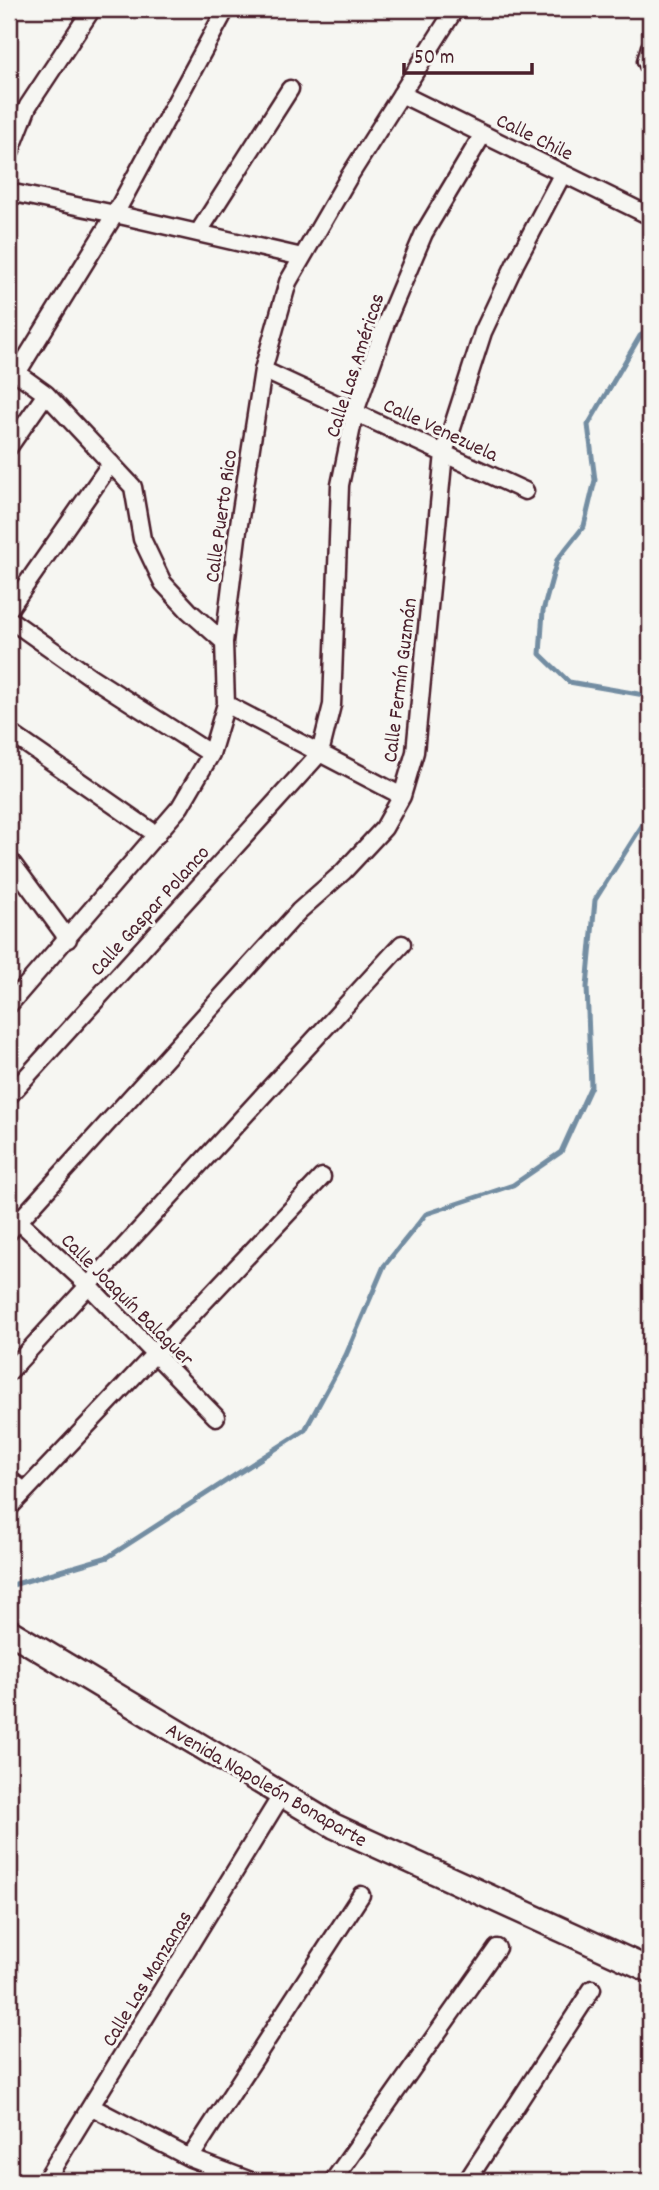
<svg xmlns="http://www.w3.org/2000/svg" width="659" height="2190" viewBox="0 0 659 2190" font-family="Dekko,sans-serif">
<rect width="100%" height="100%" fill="#f6f6f2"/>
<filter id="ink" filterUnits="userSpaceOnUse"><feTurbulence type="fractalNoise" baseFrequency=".0143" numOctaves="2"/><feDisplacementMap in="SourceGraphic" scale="14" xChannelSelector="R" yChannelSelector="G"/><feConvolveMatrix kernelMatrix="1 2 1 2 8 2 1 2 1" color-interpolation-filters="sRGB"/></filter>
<g filter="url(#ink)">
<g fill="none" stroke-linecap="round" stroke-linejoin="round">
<path stroke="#738da2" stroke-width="5" d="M650,330L640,336L588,425L595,480L584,526L557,560L543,611L540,654L569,682L650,696
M9,1586L108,1557L305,1430L346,1355L384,1266L426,1214L513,1185L561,1152L591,1086L587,987L595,900L650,813"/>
<g stroke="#4a1f2b" stroke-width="21">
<path id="street" d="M650,47L646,61L650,69
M401,94L650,216
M9,155L28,106L92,9
M9,192L115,214L302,257
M198,233L290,89
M10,368L46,394L133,487L142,539L163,583L189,611L224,642
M263,370L525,491
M17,373L115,214L226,9
M9,447L46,394
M9,609L111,463
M9,619L91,677L211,754
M226,704L402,796
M9,732L157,835
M9,859L68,939
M9,1005L180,807L211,754L226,704L224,642L237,537L263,370L288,282L350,175L455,9
M9,1096L320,753L332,705L340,485L355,412L386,323L424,233L483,134
M9,1212L89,1286L216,1417
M9,1232L299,911L343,872L384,828L402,796L415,752L444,453L483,332L515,264L563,173
M9,1372L402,944
M9,1479L24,1491
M9,1508L322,1177
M92,2107L190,2158L251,2181
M190,2158L361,1895
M45,2181L281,1796
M333,2181L497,1948
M467,2181L592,1989"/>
</g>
<g stroke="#4a1f2b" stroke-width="28">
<path id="secondary" d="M9,1631L334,1826L650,1970"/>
</g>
<use href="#street" stroke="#f6f6f2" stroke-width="16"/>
<use href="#secondary" stroke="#f6f6f2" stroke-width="23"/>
</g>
</g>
<g text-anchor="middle" stroke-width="6" stroke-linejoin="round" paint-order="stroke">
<g font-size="21" fill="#4a1f2b" stroke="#f6f6f2">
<text transform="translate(535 136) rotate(26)" y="7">Calle Chile</text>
<text transform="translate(354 365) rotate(-72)" y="7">Calle Las Américas</text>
<text transform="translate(441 429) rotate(25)" y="7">Calle Venezuela</text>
<text transform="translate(220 516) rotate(-82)" y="7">Calle Puerto Rico</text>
<text transform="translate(399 680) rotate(-83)" y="7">Calle Fermín Guzmán</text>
<text transform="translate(149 910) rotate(-48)" y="7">Calle Gaspar Polanco</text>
<text transform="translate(128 1299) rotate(45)" y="7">Calle Joaquín Balaguer</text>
<text transform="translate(267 1784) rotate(30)" y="7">Avenida Napoleón Bonaparte</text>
<text transform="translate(146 1978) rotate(-59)" y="7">Calle Las Manzanas</text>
</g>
</g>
<rect width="659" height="2190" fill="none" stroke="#f6f6f2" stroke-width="35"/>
<rect x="18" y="18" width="624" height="2155" fill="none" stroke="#4a1f2b" stroke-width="2.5" filter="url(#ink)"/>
<path d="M404 63v10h128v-10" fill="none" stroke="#4a1f2b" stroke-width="3.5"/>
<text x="414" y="63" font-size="21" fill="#4a1f2b" stroke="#f6f6f2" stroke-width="5" paint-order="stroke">50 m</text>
</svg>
